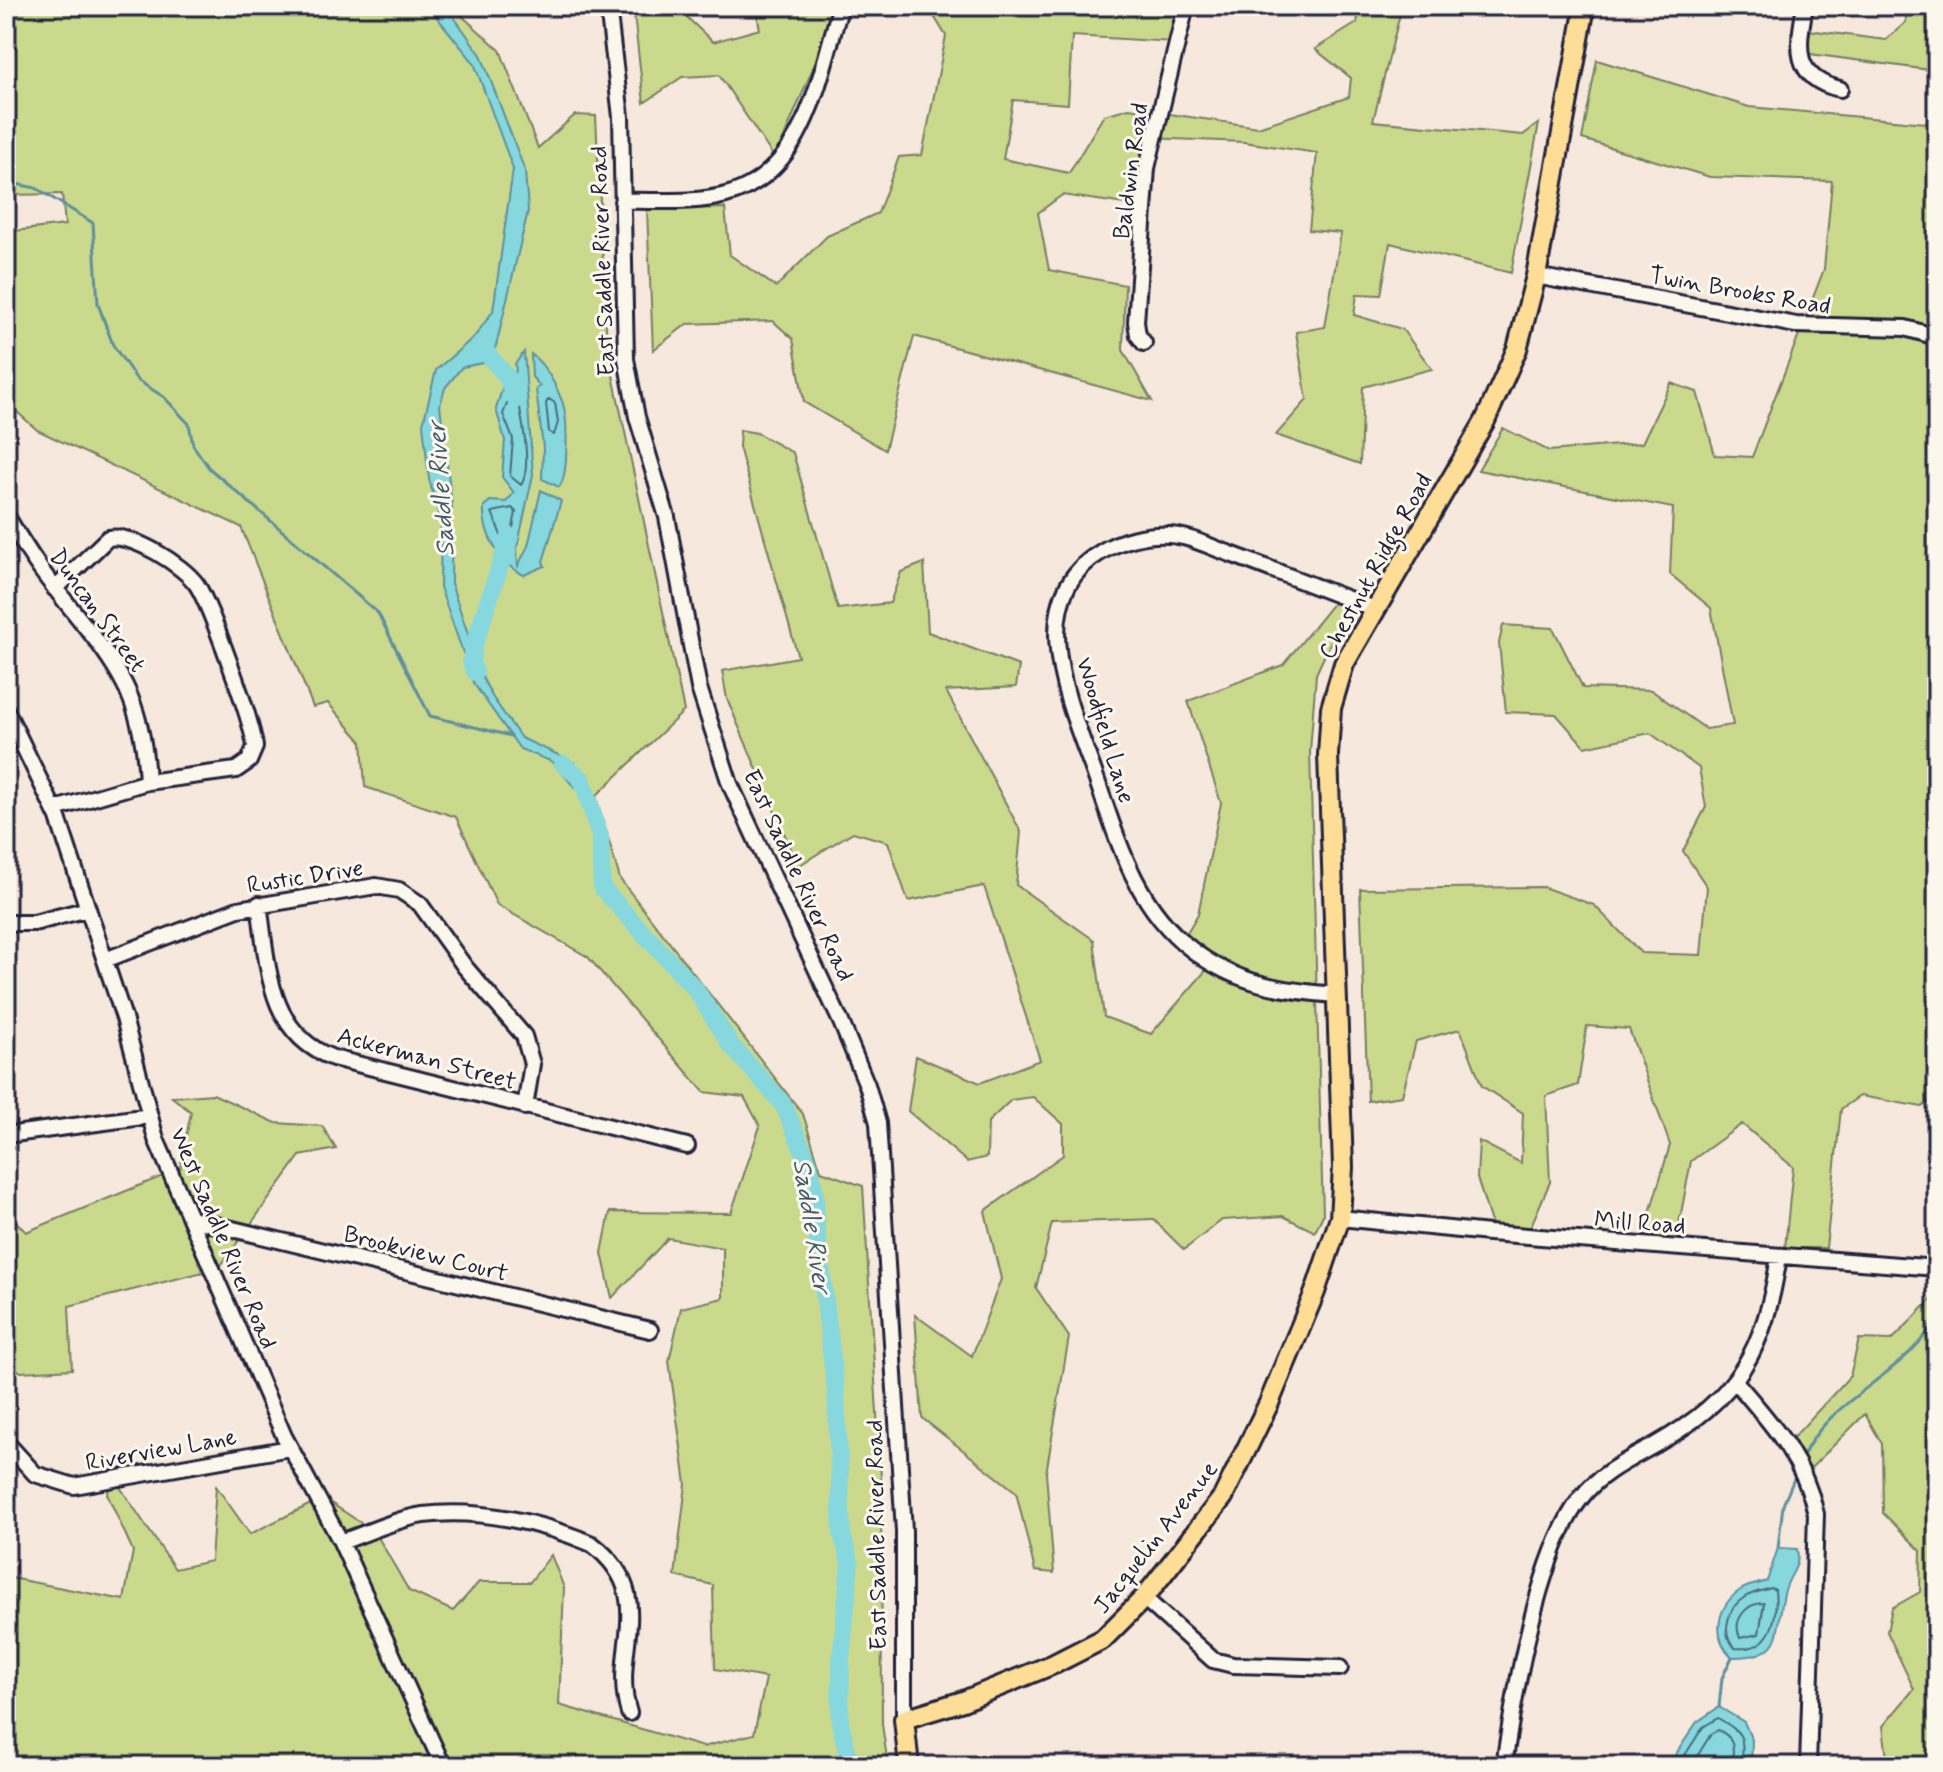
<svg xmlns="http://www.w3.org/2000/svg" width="1943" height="1772" viewBox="0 0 1943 1772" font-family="Mynerve,sans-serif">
<rect width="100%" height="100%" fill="#f6e8dc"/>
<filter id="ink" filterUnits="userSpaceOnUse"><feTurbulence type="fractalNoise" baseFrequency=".0125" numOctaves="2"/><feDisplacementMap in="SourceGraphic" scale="16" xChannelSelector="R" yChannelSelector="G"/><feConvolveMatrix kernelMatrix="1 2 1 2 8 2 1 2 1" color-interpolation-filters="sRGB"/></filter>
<g filter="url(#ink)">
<path fill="#cbd98d" stroke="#767e64" stroke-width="2" d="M19,6H451L500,50L538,148L575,115L596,116L607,347L684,711L596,796L620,879L803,1114L821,1171L863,1186L881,1478L882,1724L888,1766H6V1577L124,1600L133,1551L107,1494L114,1478L175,1569L211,1561L216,1486L250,1534L323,1498L375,1532L409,1591L453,1611L479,1582H530L551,1555L564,1588L559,1705L703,1747L754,1734L766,1678L715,1669L713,1585L675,1576L686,1484L669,1361L681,1308L723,1298V1248L668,1238L612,1298L602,1253L610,1212L731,1213L760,1126L744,1097L704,1092L588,957L497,905L456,817L365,787L362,742L328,703L313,707L241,527L37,430L6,402V232L65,225L62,194L6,195V14L23,10Z
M633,6H675L713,42L760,29L755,6H839L775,159L719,75L682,77L644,103Z
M920,6H1156L1181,11L1174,42L1072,36L1068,104L1013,100L1003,159L1069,173L1104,115L1129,108L1258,127L1349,97L1351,78L1315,49L1357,23L1360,6H1402L1373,121L1523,135L1539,123L1511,273L1390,243L1381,295L1357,294L1354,315L1402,329L1432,369L1363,387L1360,464L1276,435L1307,400L1296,332L1325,327L1341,233L1309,230L1317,153L1244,142L1150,138L1140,206L1062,195L1038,213L1049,270L1125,285L1123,350L1152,401L914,336L885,450L804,402L793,339L773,321L687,324L653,350L647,210L725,208L730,255L776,287L827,236L878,213L899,157L922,155L946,36L929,8Z
M1906,6H1937V71L1803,53L1800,29L1886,40L1906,22Z
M1597,60L1749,107L1937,124V1096L1922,1107L1860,1096L1841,1109L1826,1248H1785L1793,1167L1742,1124L1691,1161L1675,1245L1641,1243L1670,1145L1629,1029L1587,1026L1578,1085L1546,1096L1550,1182L1527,1235L1494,1232L1477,1178L1479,1141L1521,1163L1523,1113L1482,1086L1460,1029L1416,1041L1402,1096L1368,1101L1360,889L1543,887L1594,905L1641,953L1701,955L1707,887L1683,851L1706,807L1699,768L1650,733L1585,747L1556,714L1506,712L1499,643L1503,625L1553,628L1583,688L1651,690L1706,729L1733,725L1711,608L1670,574L1673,508L1478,470L1503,428L1549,451L1642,443L1671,383L1697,392L1715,455L1752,457L1824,269L1832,181L1710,177L1582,139Z
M740,430L757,433L793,453L838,609L890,603L901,572L924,563L928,632L1019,666L1016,687L946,691L1021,832L1016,885L1094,940L1104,1017L1151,1034L1215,960L1186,934L1198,914L1221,803L1188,701L1283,665L1343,591L1352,596L1316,674L1310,752L1323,1215L1315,1232L1283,1216L1222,1220L1184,1250L1153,1219L1052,1223L1036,1288L1069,1337L1046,1473L1054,1573L1035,1571L1016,1492L922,1418L915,1315L972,1356L1001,1279L985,1211L1063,1155V1124L1033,1097L1011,1100L988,1122L987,1157L967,1162L908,1111L916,1056L980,1083L1040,1060L984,886L908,901L888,842L853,832L798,866L727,699L722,671L798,657L739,447Z
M213,1094L276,1123L322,1126L336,1149L300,1156L219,1268L69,1306L72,1369L21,1372L6,1363V1211L26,1232L180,1169L191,1112L172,1097Z
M1937,1276V1766H1888L1883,1726L1914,1689L1887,1632L1892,1608L1920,1592L1921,1551L1883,1513L1882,1444L1865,1414L1810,1469L1791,1440L1850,1376L1859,1339L1892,1340L1934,1297Z"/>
<path fill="#86d8de" stroke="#5e8f9d" stroke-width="2" d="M421,6H446L481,55L525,171L528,211L496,346L483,363L462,367L445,388L440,405L452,506L451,583L483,679L493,698L521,738L574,762L583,775L575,788L553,762L520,749L474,684L440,587L441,524L429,479L423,424L436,370L475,336L493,311L513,169L474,63L432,11Z
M524,352L533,475L517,548L518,566L528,546L541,490L561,501L543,562L545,566L524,575C500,565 482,532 484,506L490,501L506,502L514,493L502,477L505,440L496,409L503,386L516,371L515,364Z
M531,354C545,365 556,384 562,401C568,416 569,476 559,487L542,479L543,448L536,389L540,386L532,377Z
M1778,1548L1797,1549C1801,1566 1789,1575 1785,1590C1774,1628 1789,1658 1732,1657C1711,1637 1717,1605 1742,1589C1749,1585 1759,1584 1767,1581Z
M1719,1707L1744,1722L1752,1740L1751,1766H1668L1697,1722Z"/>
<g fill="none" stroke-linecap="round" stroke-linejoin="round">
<path stroke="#4a6b7c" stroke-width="2" d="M513,389L517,393C521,414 533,468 521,485L510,476L513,439L503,414Z
M549,399L555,403L558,422L554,435L549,432L546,403Z
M512,508L516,512L510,544L505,546L492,512Z
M1771,1588L1775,1590C1778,1621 1771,1652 1735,1648C1720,1633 1728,1607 1745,1597C1753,1592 1763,1591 1771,1588Z
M1764,1603L1759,1634L1740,1638C1732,1620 1746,1603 1764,1603Z
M1678,1766L1703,1727L1718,1718C1745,1735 1743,1734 1742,1766
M1691,1766L1711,1734L1718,1730C1737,1739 1733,1747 1732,1766"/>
<path stroke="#5e8f9d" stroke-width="3" d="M6,182L36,188L93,223L98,304L113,345L137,380L164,397L189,424L193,445L209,468L378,613L430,716L511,736
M1802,1459C1825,1399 1914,1371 1937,1315
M1778,1548L1783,1505L1796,1474
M1719,1707L1722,1678L1732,1657"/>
<path stroke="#86d8de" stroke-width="18" d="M488,337L483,349L507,377L516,400
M475,672L471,662L473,648L510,536
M563,764L582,779L600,836L602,888L696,990L731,1045L783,1104L809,1164L815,1193L816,1226L836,1392L842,1534L850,1562L841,1660L840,1723L851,1766"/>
<g stroke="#22223b" stroke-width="20">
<path id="minor" d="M608,6L621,117L626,359L637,417L667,517L699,688L730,784L841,1022L867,1085L878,1123L904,1531V1719
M1805,6C1798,45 1791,78 1840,89
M622,201C655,200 693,204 726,195C807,173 819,74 841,6
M1536,276L1796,325L1905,328L1937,337
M1144,343L1138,335L1136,322L1147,168L1186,6
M6,515C21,540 36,565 54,587C109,657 143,687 147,782
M6,710L58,818L124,1018L156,1139L284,1436L341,1542L443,1766
M55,809L147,782L236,770L249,761L255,747C253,723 210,605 197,585C183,565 132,533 108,538L55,589
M259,904C268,964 267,1033 333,1058L687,1146
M6,923H34L88,909
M105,960L238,909L376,886L399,890L420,904L465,967L524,1036L532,1064L525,1107
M1337,995C1283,991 1235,984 1191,949C1134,905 1117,837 1094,772C1070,706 1021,599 1101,552C1120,540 1148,533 1170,535C1190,536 1210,547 1228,553C1277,571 1326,591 1375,609
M6,1135L150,1116
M1340,1218L1489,1233L1937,1268
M191,1219L650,1330
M1735,1381C1771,1423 1804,1458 1816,1514L1808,1766
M6,1442L35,1474L74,1486L290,1448
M341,1542C367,1533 396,1519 423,1515C478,1508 541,1522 592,1544C661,1597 609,1650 629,1713
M1144,1598L1213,1660L1233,1665L1340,1668
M1504,1766C1514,1695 1538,1553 1581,1498C1600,1473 1628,1460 1655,1445C1739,1397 1765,1350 1779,1256"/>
</g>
<g stroke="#22223b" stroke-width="24">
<path id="major" d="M909,1766L904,1719L963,1701L1054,1664L1103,1639L1144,1598L1177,1556L1223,1497L1269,1403L1315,1292L1340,1218L1343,1167L1328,755L1331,708L1344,664L1485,421L1517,349L1536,276L1585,6"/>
</g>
<use href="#minor" stroke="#fbf7ec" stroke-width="14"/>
<use href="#major" stroke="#fedd96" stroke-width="18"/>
</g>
</g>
<g text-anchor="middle" stroke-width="6" stroke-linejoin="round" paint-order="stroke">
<g font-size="24" fill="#22223b" stroke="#fbf7ec">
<text transform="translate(1130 171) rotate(-82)" y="8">Baldwin Road</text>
<text transform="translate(602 261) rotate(-92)" y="8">East Saddle River Road</text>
<text transform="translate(1740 290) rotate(10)" y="8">Twin Brooks Road</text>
<text transform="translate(1375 566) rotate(-61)" y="8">Chestnut Ridge Road</text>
<text transform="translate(98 610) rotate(54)" y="8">Duncan Street</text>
<text transform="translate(1106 730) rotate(73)" y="8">Woodfield Lane</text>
<text transform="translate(799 875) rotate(65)" y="8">East Saddle River Road</text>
<text transform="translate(305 876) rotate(-9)" y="8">Rustic Drive</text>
<text transform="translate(427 1058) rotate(15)" y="8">Ackerman Street</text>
<text transform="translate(1640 1222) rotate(4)" y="8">Mill Road</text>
<text transform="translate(224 1238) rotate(67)" y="8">West Saddle River Road</text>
<text transform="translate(426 1253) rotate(14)" y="8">Brookview Court</text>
<text transform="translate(161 1449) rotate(-10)" y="8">Riverview Lane</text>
<text transform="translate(876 1535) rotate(-91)" y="8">East Saddle River Road</text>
<text transform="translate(1155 1537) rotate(-52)" y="8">Jacquelin Avenue</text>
</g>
<g font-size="26" font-style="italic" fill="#40596c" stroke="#fbf7ec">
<text transform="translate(440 489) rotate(-94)" y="9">Saddle River</text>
<text transform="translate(813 1226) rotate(81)" y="9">Saddle River</text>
</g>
</g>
<rect width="1943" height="1772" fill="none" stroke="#fbf7ec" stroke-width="32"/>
<rect x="16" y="16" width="1911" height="1740" fill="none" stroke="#22223b" stroke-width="3" filter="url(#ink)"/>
</svg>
